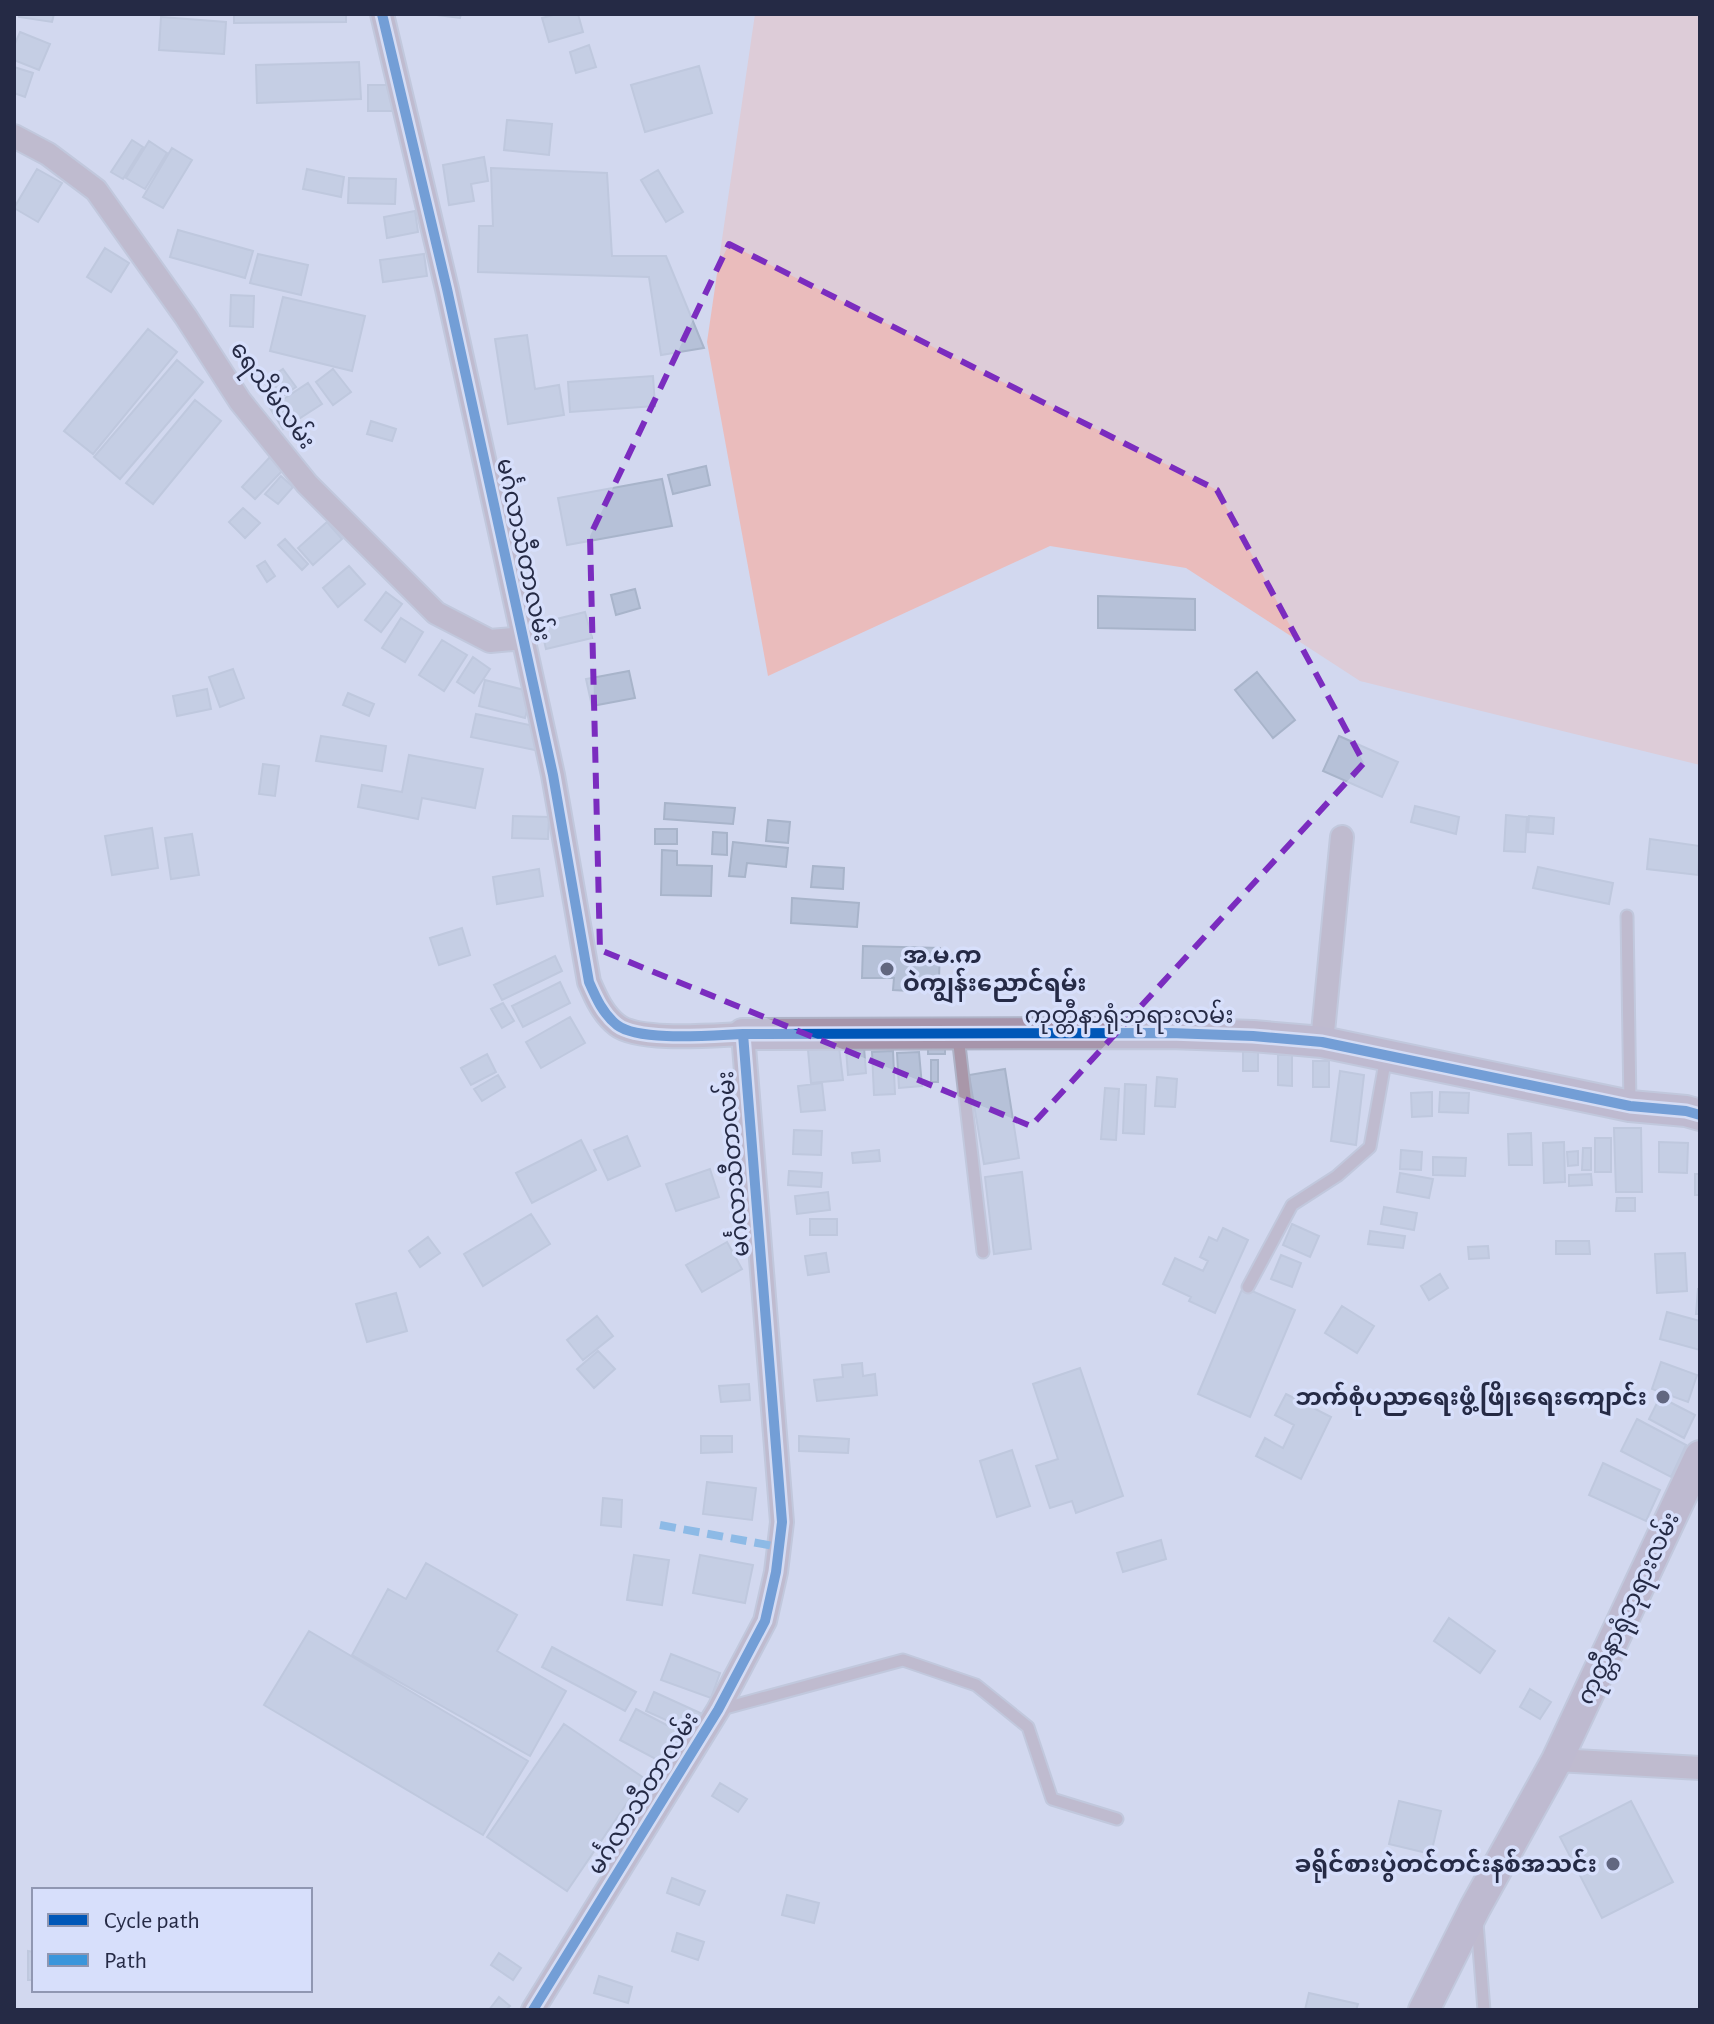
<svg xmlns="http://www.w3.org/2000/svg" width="1714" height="2024" viewBox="0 0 1714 2024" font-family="'Alegreya Sans','Noto Sans Myanmar',sans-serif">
<rect width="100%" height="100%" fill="#d2d8ef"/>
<path fill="#eabcbc" d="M755,14H1700V765L1360,681L1186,568L1050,546L768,676L707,342Z"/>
<path fill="#b6c1d8" stroke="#a8b4ca" stroke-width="2" d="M19,14H54L52,22L19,17Z
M234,14H346V22L234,23Z
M429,14H461L460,18Z
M557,14H578L583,32L549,42L542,18Z
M161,17L226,22L224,54L159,50Z
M20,32L50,44L39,70L14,60V46Z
M589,45L596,67L576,73L570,52Z
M359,62L361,99L257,103L256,65Z
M699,66L712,113L645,132L631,85Z
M14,67L33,73L25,97L14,93Z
M368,85H394V111H368Z
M507,120L552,124L549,155L504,150Z
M132,140L143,147L123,179L111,172Z
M149,141L167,153L145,189L126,178Z
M172,148L192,160L163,208L143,197Z
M484,157L488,181L471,184L474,201L449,205L443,165Z
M491,168L607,173L612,256H666L704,348L661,355L649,277L478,272L479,226H493Z
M37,169L62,183L38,222L14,208Z
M307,169L344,177L341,197L303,189Z
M658,170L683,212L666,222L641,180Z
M349,178L396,179L395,204L348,203Z
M415,211L418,232L387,238L384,217Z
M178,230L253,251L245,278L170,257Z
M105,248L129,263L111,292L87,277Z
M258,254L308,265L301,295L250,283Z
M424,254L427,276L383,282L380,260Z
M231,295L254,296L253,327L230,326Z
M283,297L365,316L352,371L270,351Z
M148,329L177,352L93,454L64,431Z
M527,335L535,389L559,385L564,415L508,424L495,339Z
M177,360L203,382L120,479L94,457Z
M283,369L296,387L277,400L264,382Z
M333,369L351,392L333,405L316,382Z
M653,376L655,406L570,412L568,382Z
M308,383L322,404L283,429L270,408Z
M195,400L221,421L153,504L126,483Z
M371,421L396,429L392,441L367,434Z
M270,457L283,470L255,499L242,487Z
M706,466L710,485L673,494L668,475Z
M281,476L293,487L278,504L265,494Z
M662,479L672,526L567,545L558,498Z
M243,508L260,523L245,538L229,522Z
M327,522L342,539L313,565L298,548Z
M285,539L308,564L302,570L278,545Z
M265,561L275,576L267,582L257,566Z
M349,566L365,584L338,607L323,588Z
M635,589L640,608L616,615L611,595Z
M386,592L402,604L381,632L365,620Z
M1098,596L1195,599V630L1098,628Z
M585,612L592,638L546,649L540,623Z
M401,618L423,632L405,662L382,648Z
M442,640L467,655L444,691L419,675Z
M473,657L490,669L474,693L457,682Z
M233,669L244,698L220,707L209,677Z
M629,671L635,698L592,706L586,679Z
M1257,672L1295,720L1273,738L1235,690Z
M485,680L532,692L525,718L479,706Z
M207,689L211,709L177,716L173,696Z
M348,693L374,704L369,716L343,705Z
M476,714L539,727L535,750L471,737Z
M321,736L386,746L382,771L316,761Z
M1339,736L1398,762L1382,797L1323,771Z
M409,755L483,769L475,808L422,798L418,819L358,807L362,785L402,792Z
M263,764L279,766L275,796L259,794Z
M665,803L735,808L733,824L664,819Z
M1415,806L1459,817L1456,834L1411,822Z
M1506,815L1527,817L1525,852L1504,851Z
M513,816L549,817L548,839L512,838Z
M1529,816L1554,818L1553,834L1528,832Z
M768,820L790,822L788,843L766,841Z
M152,828L158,868L112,875L105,836Z
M655,829H677V844H655Z
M713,832L727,833V855L712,854Z
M192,834L199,875L171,879L165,838Z
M1650,839L1700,846L1698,875L1647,869Z
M733,842L788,848L786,867L747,863L745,877L729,876Z
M662,850L677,851V865L712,866L711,896L661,895Z
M813,866L844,868L843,889L811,887Z
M1538,867L1613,883L1609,904L1533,888Z
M539,869L543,896L497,904L493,877Z
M792,898L859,903L857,927L791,923Z
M462,928L470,955L439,965L430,938Z
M863,946L940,948L939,979H910V991L893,990L894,978H862Z
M555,956L562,971L502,1000L494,985Z
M560,982L570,1003L523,1027L512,1006Z
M503,1003L514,1021L502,1028L491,1009Z
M570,1017L585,1043L541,1068L526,1042Z
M928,1040H945V1054H928Z
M1243,1046H1258V1071H1243Z
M839,1047L843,1080L811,1083L808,1050Z
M864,1047L866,1073L848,1075L846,1049Z
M893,1051L895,1094L874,1095L872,1052Z
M919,1052L922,1086L899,1088L897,1053Z
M487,1054L496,1072L471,1085L461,1068Z
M1278,1055H1292V1086L1278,1085Z
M931,1060H938V1082H931Z
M1313,1061H1329V1087H1313Z
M1005,1069L1019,1158L984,1164L969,1075Z
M1340,1071L1364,1075L1356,1145L1331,1141Z
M498,1075L505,1087L482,1101L474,1089Z
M1157,1077L1177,1079L1175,1107L1155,1106Z
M822,1083L825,1110L801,1112L798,1086Z
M1125,1084L1146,1085L1144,1134L1123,1133Z
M1105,1088L1119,1089L1116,1140L1101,1139Z
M1432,1092V1116L1412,1117L1411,1093Z
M1440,1092L1469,1093L1468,1113L1439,1112Z
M1614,1128H1641L1642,1192H1616Z
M794,1130L822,1131L821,1155L793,1154Z
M1531,1133L1532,1165H1509L1508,1134Z
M627,1136L640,1166L608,1180L594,1150Z
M1595,1138H1611V1172H1595Z
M581,1140L596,1170L532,1203L516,1173Z
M1564,1142L1565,1182L1544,1183L1543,1143Z
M1659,1142L1688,1143L1687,1173L1659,1172Z
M1583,1148H1591V1170H1582Z
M879,1150L880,1161L853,1163L852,1153Z
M1401,1150L1422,1152L1421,1170L1400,1169Z
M1578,1151V1165L1568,1166L1567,1152Z
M1433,1157L1466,1158L1465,1176L1433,1175Z
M710,1169L719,1197L676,1211L666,1184Z
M789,1171L822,1173L821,1187L788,1185Z
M1022,1172L1031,1249L994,1254L985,1177Z
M1400,1173L1433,1179L1429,1198L1397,1192Z
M1591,1174L1592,1185L1569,1186V1175Z
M1695,1174H1700V1195H1695Z
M828,1192L830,1210L797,1214L795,1196Z
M1617,1198H1635V1211H1616Z
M1384,1207L1417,1213L1414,1230L1381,1224Z
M531,1214L550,1244L483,1286L464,1254Z
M810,1219H837V1235H810Z
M1292,1224L1319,1236L1310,1257L1283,1245Z
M1223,1228L1248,1240L1215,1313L1189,1301L1191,1297L1163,1284L1175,1258L1203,1271L1208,1261L1200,1257L1209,1237L1217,1241Z
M1370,1231L1405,1236L1403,1248L1368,1244Z
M428,1237L440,1253L420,1267L409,1251Z
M1556,1241H1589L1590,1254H1556Z
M727,1242L742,1269L702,1292L686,1265Z
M1488,1246L1489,1258L1469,1259L1468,1247Z
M826,1253L829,1272L808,1275L805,1256Z
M1685,1253L1687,1291L1657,1293L1655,1254Z
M1281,1255L1301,1263L1292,1287L1271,1279Z
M1440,1274L1448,1288L1429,1300L1421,1286Z
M1243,1287L1295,1310L1250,1417L1198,1394Z
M1698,1289H1700V1314H1696Z
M396,1293L407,1331L367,1342L356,1304Z
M1342,1306L1374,1326L1357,1353L1325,1333Z
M1667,1312L1700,1321V1350L1660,1339Z
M597,1316L613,1336L583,1360L567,1340Z
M598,1351L615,1369L594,1388L577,1369Z
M1661,1362L1697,1375L1688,1402L1652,1389Z
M862,1363L863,1376L875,1374L877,1395L817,1401L814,1380L843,1377L842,1365Z
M1080,1368L1123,1496L1076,1513L1072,1501L1050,1508L1036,1466L1058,1459L1033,1384Z
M749,1384L750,1400L721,1402L719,1386Z
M1286,1394L1331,1417L1301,1479L1256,1456L1265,1438L1283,1448L1294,1425L1275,1415Z
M1660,1397L1695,1415L1684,1438L1649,1419Z
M1637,1419L1686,1445L1671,1477L1621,1451Z
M701,1436H732V1452L701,1453Z
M799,1436L849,1439L848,1453L799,1451Z
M1012,1450L1030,1506L997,1517L980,1461Z
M1603,1463L1660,1490L1646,1521L1589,1495Z
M707,1482L756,1488L752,1520L703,1514Z
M603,1498L622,1500L621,1527L601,1525Z
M1161,1540L1166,1559L1123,1572L1117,1553Z
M634,1555L669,1560L662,1605L627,1600Z
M700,1555L753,1565L745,1603L693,1593Z
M426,1563L517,1615L497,1651L566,1691L530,1756L352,1655L388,1589L406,1599Z
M1449,1618L1495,1651L1480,1673L1434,1641Z
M309,1631L528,1761L483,1835L264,1705Z
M552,1647L636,1692L625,1711L542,1667Z
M671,1654L720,1673L711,1698L661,1680Z
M1530,1689L1551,1702L1540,1719L1520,1707Z
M654,1692L707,1716L699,1735L646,1711Z
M636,1709L699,1742L682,1773L620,1740Z
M564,1724L644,1778L567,1891L487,1837Z
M720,1783L747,1799L738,1812L712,1796Z
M1399,1801L1441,1811L1431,1854L1389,1844Z
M1631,1801L1673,1882L1602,1918L1560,1837Z
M672,1878L705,1891L699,1905L667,1893Z
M787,1895L819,1903L814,1923L782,1915Z
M677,1933L704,1942L698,1960L672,1951Z
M28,1951L34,1952V1980H28Z
M499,1953L521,1968L513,1980L491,1965Z
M599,1976L632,1987L628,2003L594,1993Z
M1309,1993L1358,2004L1356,2010H1305Z
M499,1997L510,2006L506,2010H489Z"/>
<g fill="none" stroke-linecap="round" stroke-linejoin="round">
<g stroke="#aeb3c7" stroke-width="15">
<path id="lane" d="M1627,916L1630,1105
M958,1036L983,1252
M1248,1287L1292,1205L1337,1176L1370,1147L1386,1057
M718,1710L903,1660L976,1685L1028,1727L1052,1799L1117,1819
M1477,1923L1484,2010"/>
</g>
<g stroke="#aeb3c7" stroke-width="26">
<path id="street" d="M382,14L447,289L553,775L589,982C596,998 603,1014 617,1025C639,1042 714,1035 743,1034L782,1522L776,1572L765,1621L718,1710L533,2010
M14,136L48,154L96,190L186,317L240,401L307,484L436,613L490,641L523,638
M1322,1042L1342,837
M1557,1760L1700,1768"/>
</g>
<g stroke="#aeb3c7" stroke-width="34">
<path id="secondary" d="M743,1034L1170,1033L1253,1036L1322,1042L1630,1106L1686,1111L1700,1115
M1424,2010L1475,1908L1557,1760L1700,1456"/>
</g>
<use href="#lane" stroke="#a997a9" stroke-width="11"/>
<use href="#street" stroke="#a997a9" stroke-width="22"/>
<use href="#secondary" stroke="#a795ab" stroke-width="30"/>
<path stroke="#3b96db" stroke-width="8" stroke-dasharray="16 8" stroke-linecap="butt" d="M660,1525L779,1547"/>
<g stroke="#d7dffb" stroke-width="15">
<path id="cycleway" d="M382,14L447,289L553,775L589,982C596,998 603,1014 617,1025C639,1042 714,1035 743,1034L782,1522L776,1572L765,1621L718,1710L533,2010
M743,1034L1170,1033L1253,1036L1322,1042L1630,1106L1686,1111L1700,1115"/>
</g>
<use href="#cycleway" stroke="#0057b8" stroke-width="10"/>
</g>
<path d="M0 0H1714V2024H0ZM729,244L1217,490L1364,763L1031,1126L600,950L590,536Z" fill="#d2d8ef" fill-opacity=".55" fill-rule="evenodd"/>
<path fill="none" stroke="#7b2cbf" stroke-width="6" stroke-dasharray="16 10" stroke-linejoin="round" d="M729,244L1217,490L1364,763L1031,1126L600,950L590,536Z"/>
<g fill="#626780" stroke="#d7dffb" stroke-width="3">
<circle cx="887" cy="969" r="8"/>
<circle cx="1663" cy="1397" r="8"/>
<circle cx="1613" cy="1864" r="8"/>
</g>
<g text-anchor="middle" stroke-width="7" stroke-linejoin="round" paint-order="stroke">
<g font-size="24" fill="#252a45" stroke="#d7dffb">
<text transform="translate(273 395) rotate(54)" y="8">ရေသိမ်လမ်း</text>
<text transform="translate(524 550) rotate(78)" y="8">မင်္ဂလာသီတာလမ်း</text>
<text x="1129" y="1023">ကုတ္တီနာရုံဘုရားလမ်း</text>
<text transform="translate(733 1164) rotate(-95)" y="8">မင်္ဂလာသီတာလမ်း</text>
<text transform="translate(1628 1608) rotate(-65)" y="8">ကုတ္တီနာရုံဘုရားလမ်း</text>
<text transform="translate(643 1793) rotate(-58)" y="8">မင်္ဂလာသီတာလမ်း</text>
</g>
<g font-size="24" font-weight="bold" fill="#252a45" stroke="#d7dffb" text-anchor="end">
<text x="903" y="963" text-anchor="start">အ.မ.က<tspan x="903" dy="28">ဝဲကျွန်းညောင်ရမ်း</tspan></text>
<text x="1647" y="1405">ဘက်စုံပညာရေးဖွံ့ဖြိုးရေးကျောင်း</text>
<text x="1597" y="1872">ခရိုင်စားပွဲတင်တင်းနစ်အသင်း</text>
</g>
</g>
<rect width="1714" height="2024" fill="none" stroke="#252a45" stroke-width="32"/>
<rect x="32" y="1888" width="280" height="104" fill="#d7dffb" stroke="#9097b2" stroke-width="2"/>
<rect x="48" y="1914" width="40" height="12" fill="#0057b8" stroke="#9097b2" stroke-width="2"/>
<text x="104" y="1928" font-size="24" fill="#252a45">Cycle path</text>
<rect x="48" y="1954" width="40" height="12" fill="#3b96db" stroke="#9097b2" stroke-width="2"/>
<text x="104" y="1968" font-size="24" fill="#252a45">Path</text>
</svg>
